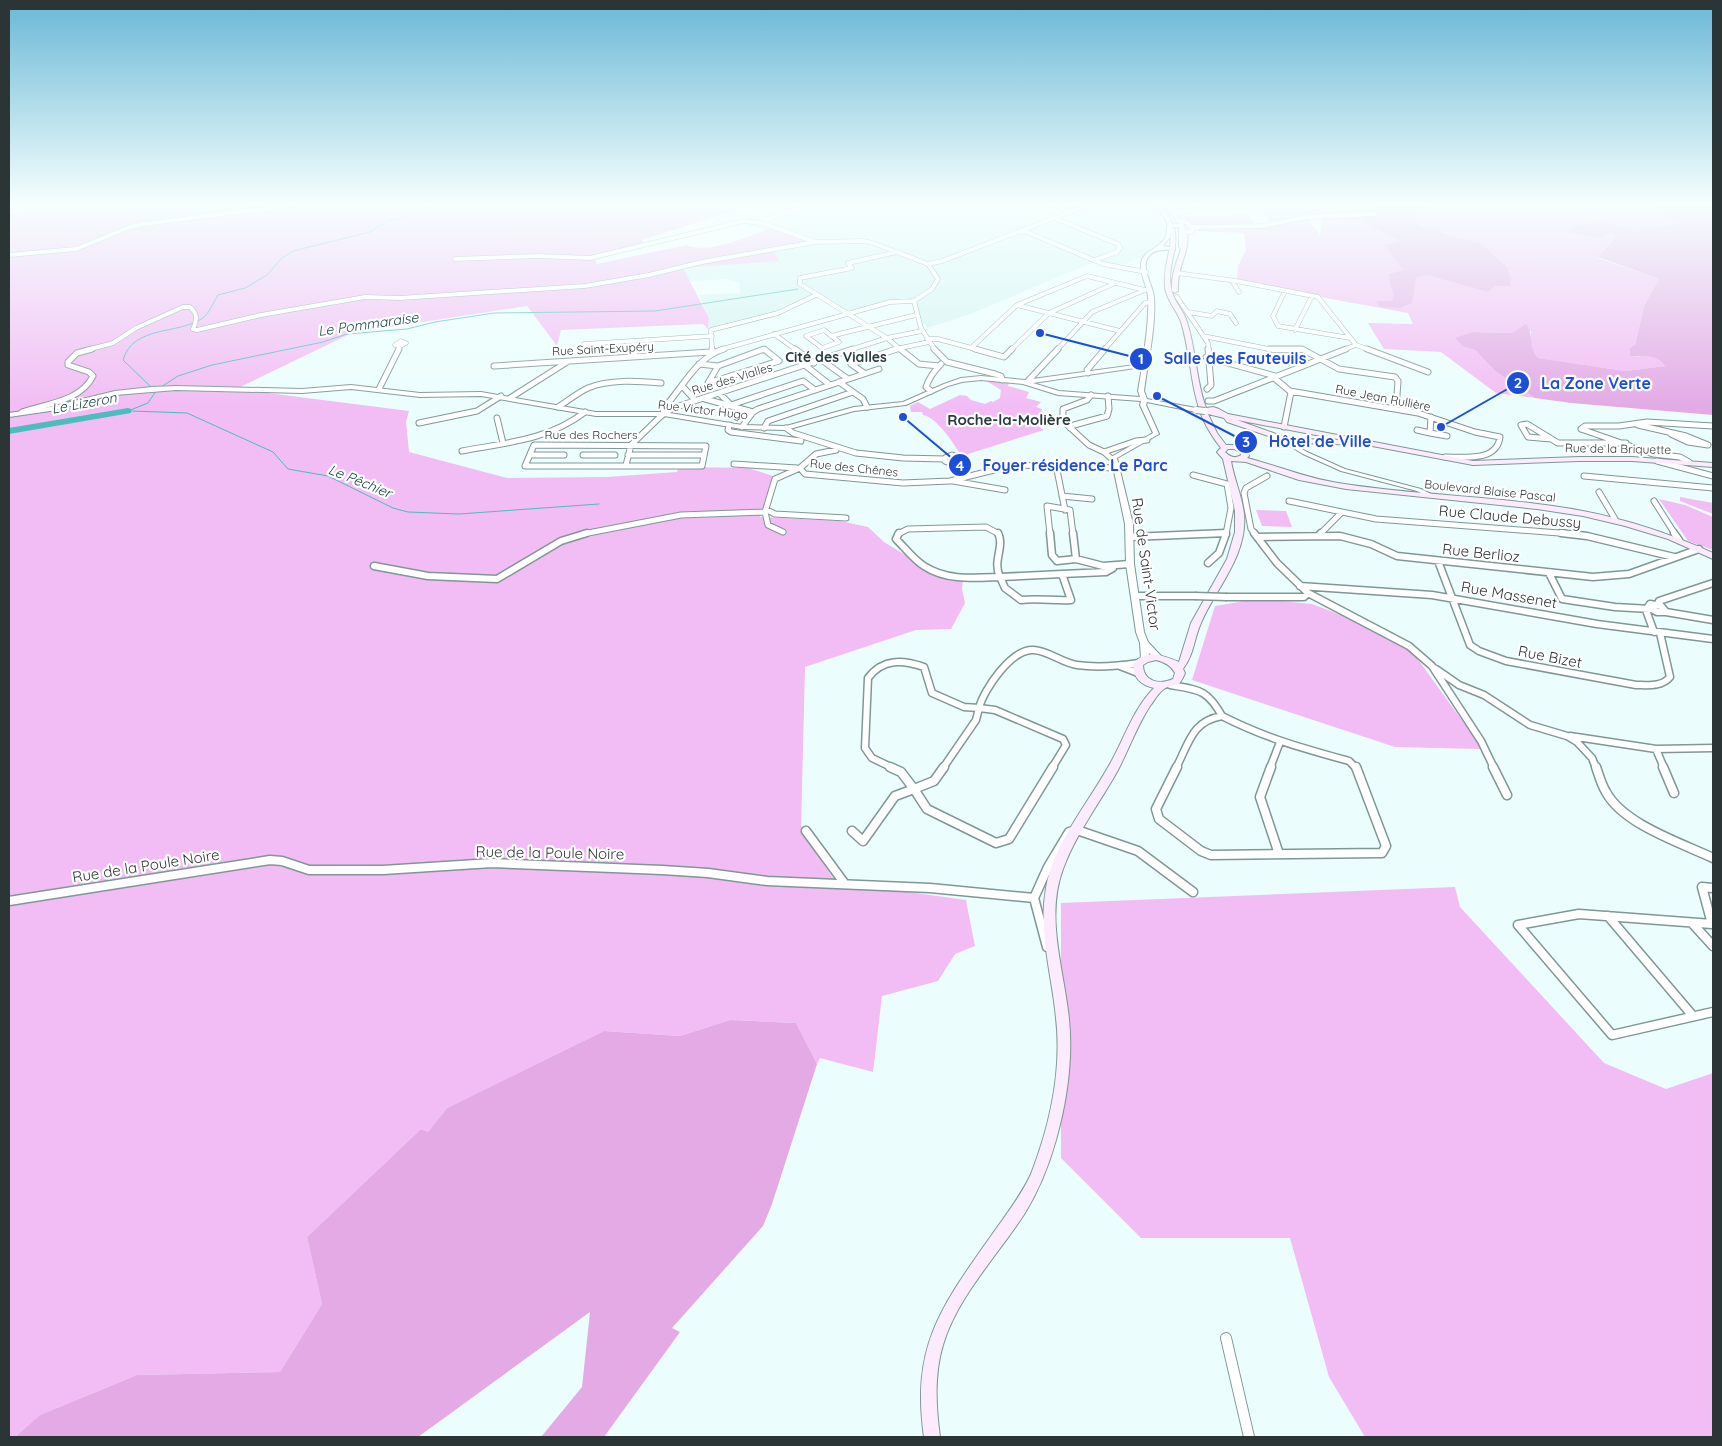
<svg xmlns="http://www.w3.org/2000/svg" width="1722" height="1446" viewBox="0 0 1722 1446" font-family="Quicksand,sans-serif">
<rect width="100%" height="100%" fill="#ebfefd"/>
<path fill="#d2f4f3" d="M757,205H1149L1161,216L1166,230L1161,241L1145,255L1120,266L1094,262L968,315L927,328L907,297L845,311L817,293L761,318L708,329L709,318L699,295L740,293L739,282L727,279L690,281L682,268L778,261L773,250L770,228L763,230L739,221L723,224L715,220Z"/>
<path fill="#f2bcf4" d="M34,205H752L642,240L644,245L594,257L597,264L687,245C707,255 750,236 770,228L809,242L773,250L779,261L683,268L709,318L708,329L703,324L561,330L557,346L527,306L352,333L236,389L409,411L406,422L409,452L507,478L607,477L677,472L679,467L748,468L773,476L760,517L840,521L868,527L884,542L937,574L963,580L962,589L965,603L951,629L916,630L805,667L801,831L838,885L873,887L966,900L975,946L955,954L938,981L882,996L873,1072L820,1058L817,1064L796,1023L730,1020L680,1036L604,1031L447,1108L428,1132L421,1129L307,1237L322,1304L280,1372L137,1375L40,1415L15,1437H9V214H16Z
M1248,205H1650L1678,223L1634,231L1601,220L1583,223L1615,235L1614,240L1598,258L1659,279L1644,306L1635,345L1630,356C1645,358 1654,352 1665,366L1625,371L1537,358L1531,350V331L1512,333L1473,332L1464,347L1475,350L1496,372L1535,398L1496,393L1441,352L1384,349L1368,323L1413,324L1408,313L1325,298L1314,294L1237,279L1238,266L1246,250L1244,233L1198,231L1197,228L1271,226L1308,218L1320,235L1322,219L1319,216L1290,218L1270,223L1261,208H1250Z
M1250,215L1255,225L1195,227L1181,216Z
M983,379L1009,383L1008,386L1029,392L1026,398L1041,402L1036,407L1042,409L1037,425L1044,430L968,454L971,460L965,461C956,448 939,418 923,415L922,412H911L910,406L918,402L930,409L960,395L967,396L971,400L985,404L991,401L993,402L1000,398L1001,390Z
M1680,497L1713,503V514L1680,501Z
M1659,499L1685,505L1713,517V550L1688,541Z
M1256,510L1286,511L1292,527L1262,526Z
M1269,600L1312,604L1389,633L1417,658L1471,733L1486,746L1481,749L1395,747L1192,680L1215,606L1245,601Z
M1455,887L1460,907L1604,1063L1666,1089L1713,1073V1437H1365L1329,1377L1290,1238H1141L1061,1158V903Z"/>
<path fill="#e3aae5" d="M1376,205H1432L1414,217L1419,226L1426,229H1435L1447,235L1480,243L1507,267L1511,279L1510,286H1495L1488,292L1428,275L1416,277L1412,303L1399,308L1380,307L1376,301H1392L1394,294L1390,285L1389,274L1403,270L1385,245L1401,241L1348,215L1375,212L1373,209Z
M1650,205H1713V415L1571,403L1535,398L1496,372L1475,350L1464,347L1455,338L1473,332L1512,333L1526,324C1535,336 1527,346 1538,358L1625,371L1665,366C1656,353 1643,357 1630,356V348L1635,345L1644,306L1659,279L1598,257L1614,240L1615,235L1610,233L1600,238L1565,232L1583,223L1601,220L1634,231L1677,223Z
M730,1020L796,1023L817,1064L772,1204L763,1226L672,1328L680,1332L604,1437H541L582,1387L590,1312L418,1437H15L40,1415L137,1375L280,1372L322,1304L307,1237L421,1129L428,1132L447,1108L604,1031L680,1036Z"/>
<g fill="none" stroke-linecap="round" stroke-linejoin="round">
<path stroke="#4abdbc" stroke-width="1" d="M151,387L123,360C133,325 178,335 203,318C210,312 213,303 218,295L245,288L267,275L281,259L293,251L370,232L388,221L414,214L428,205
M161,387L178,376L212,365L323,342L347,334L407,329L435,322L494,313L655,311L798,289
M128,411L148,403L156,391
M131,411L187,413L273,452L288,469L328,476L393,508L408,512L459,514L599,504"/>
<path fill="#4abdbc" fill-rule="evenodd" d="M128,408L131,409V413L9,434V428Z"/>
<g stroke="#809796" stroke-width="5">
<path id="minor-far4" d="M1054,205L1071,212
M1174,213L1194,210L1197,205
M1054,218L1118,244L1120,248L1117,252L1095,260
M1181,221L1186,222L1192,227V232H1185
M765,224L766,220L807,205
M1192,227L1262,226L1307,217L1375,214
M1022,230L1103,264L1146,272
M897,252L848,263L852,268L800,278V284L887,338L901,350
M9,255L76,249L130,227L144,224L294,205
M455,259L538,256L590,258L744,221L765,224L815,242L863,241L873,243L928,264L938,279L932,289L914,301
M928,264L942,261L1088,205
M1177,273L1236,281L1318,297L1356,345L1370,350
M1232,281L1239,292
M1285,291L1273,316L1278,326L1350,338
M1177,297L1208,343L1209,350
M914,301L921,328L935,350
M1017,305L1120,331
M1188,312L1212,316L1217,311L1230,314L1236,323
M824,330L839,342L822,348L806,336Z
M1295,330L1312,296
M774,334L796,350
M831,336L916,315
M1203,336L1274,350H1304
M927,339H938L979,350
M401,341L406,343L400,346L395,345Z
M584,344L712,336
M971,348L1017,305L1087,276L1145,290
M87,350L113,343L136,328L183,307H190C198,314 197,320 193,329L197,330L261,315L365,297L400,298L585,286L649,275L702,262L815,242
M398,350L400,346
M634,350L635,341
M712,350L711,330L778,313L816,295
M719,350L890,302L914,301
M761,350H766
M850,350L887,338L922,331
M891,350L929,342
M1011,350L1049,313L1115,283
M1057,350L1092,312L1145,290
M1104,350L1145,303L1151,302
M1343,350L1356,345"/>
</g>
<g stroke="#809796" stroke-width="7">
<path id="minor-far3" d="M712,349L713,352
M764,349L779,361L708,383L718,366Z
M795,349L814,363
M900,349L919,364L939,366
M934,349L947,362L995,374L1001,376L1002,380
M975,349L1004,357L1012,349
M1269,349H1302L1339,369L1395,377L1398,381L1396,409
M1367,349L1428,372
M634,357L635,349
M1206,357L1275,376
M823,361L848,379
M699,364L718,366
M494,366L710,352
M806,366L830,385
M864,373L851,364L897,349
M1088,373L1087,370L1105,349
M1273,377L1291,392L1284,427
M839,382L863,399L867,407
M1027,382L1058,349
M682,386L695,400
M379,389L399,349
M1207,389L1211,385L1208,349
M931,391L926,387C929,378 934,371 941,364
M1290,391L1418,413L1475,432L1500,437C1497,462 1464,457 1445,457
M720,394L731,405L803,381L815,390
M1091,395L1087,400L1063,409V421L1089,445L1104,452L1114,461
M510,398L567,362
M705,399L753,412
M1208,401H1214L1346,349
M558,407C568,401 577,393 588,388C609,379 638,381 661,383
M22,412C46,404 81,401 93,376L89,372L68,365V362L77,353L92,349
M664,414L663,409C682,389 696,357 724,349
M1431,417L1430,433L1447,436
M497,418L503,443
M419,423L477,411L501,396
M729,425L728,430L731,432L801,441
M1638,425L1686,436L1708,445L1688,442L1671,434
M742,427L753,412L758,409L879,369
M764,428L768,421L853,392
M786,428L793,433L856,453L903,458L944,459
M1070,428L1074,425L1107,416L1109,409L1108,396
M1581,429L1585,426H1619L1647,422L1713,426
M1581,429L1653,454L1680,457L1689,462
M1417,430L1430,433
M1551,439L1528,437L1521,425L1527,424L1558,443H1626
M534,445L706,446L702,466H525Z
M462,451C505,443 549,440 585,412
M1104,452L1136,441L1147,440
M530,455H564
M583,455H615
M628,455H704
M952,455L958,458L959,461L952,464L945,461V458Z
M1657,461L1713,476
M734,464L797,468
M626,465L631,445L661,416L673,408L853,349
M1056,465L1065,510
M800,468L805,474L903,483L950,481L1014,465L1116,468
M1193,475L1227,484L1231,508L1226,534
M1584,476L1713,488
M953,481L1005,490
M1599,492L1615,519
M1062,496L1092,499
M1289,501L1376,519L1572,534
M1654,501L1675,534
M767,510L775,514L846,518
M783,532L768,525L765,512L775,479L800,468L816,454L836,450
M583,534L681,515L765,512
M898,534L908,529L986,527L999,534
M1050,534L1047,506L1070,510L1073,534
M1255,534L1251,529L1244,493L1246,488L1267,476
M1320,534L1341,513"/>
</g>
<g stroke="#809796" stroke-width="9">
<path id="minor-far2" d="M899,533L896,539C905,548 914,560 924,566C947,581 974,578 1000,577
M998,533C1005,547 992,561 1000,577
M1050,533L1052,555L1057,561L1076,559L1073,533
M1254,533L1277,563L1308,593L1409,646L1432,666L1481,741L1494,768
M1561,533L1587,536L1674,557
M1674,533L1679,540
M1319,535L1321,533
M1131,537L1226,533
M1259,537L1340,536L1371,544L1397,556L1593,577L1629,574L1699,549
M1076,559L1103,566L1130,564
M1438,561L1470,645L1479,651L1506,661L1636,685C1648,685 1662,687 1670,677L1660,633
M1208,563L1219,553L1226,534
M374,566L428,576L497,579L561,541L587,533
M1549,573L1562,599L1615,607L1650,609
M1062,574L1106,572L1113,568
M1000,577L1005,588L1021,600C1038,598 1054,601 1071,600L1062,574
M1000,577L1062,574
M1300,586L1432,595L1597,624L1713,639
M1135,596H1195
M1227,597H1304L1308,593
M1650,604L1661,606L1666,612H1657L1648,607Z
M1658,604L1659,601L1713,583
M1646,610L1654,632
M1666,612L1713,620
M1120,666L1138,673
M1436,669L1459,685L1484,695L1530,725L1567,736L1577,742L1592,758L1596,768
M1170,685C1199,690 1207,689 1222,716
M979,708L995,710L1063,739L1066,745L1052,768
M979,708C984,689 1012,648 1034,650C1049,651 1062,663 1077,665C1098,668 1119,666 1139,663
M1222,716C1265,738 1302,748 1349,761L1356,768
M1570,736L1656,749L1713,748
M1656,749L1664,768
M893,768L872,758L865,748L868,678C883,658 903,660 924,667L932,693L964,707L979,708
M943,768L976,720L979,708
M1176,768C1189,743 1192,721 1222,716
M1270,768L1280,742"/>
</g>
<g stroke="#809796" stroke-width="11">
<path id="minor-far1" d="M890,767L901,772L914,789
M1177,767L1156,809L1159,819L1201,851L1211,855L1382,853L1386,846L1356,767
M1271,767L1260,797L1279,854
M1493,767L1507,795
M1596,767C1599,775 1601,784 1606,792C1623,824 1681,843 1713,858
M1663,767L1674,793
M914,789L927,809L996,843L1009,839L1053,767
M914,789L934,781L944,767
M806,831L845,884
M852,831L863,841L895,796L914,789
M1713,888L1702,887L1712,924L1579,914L1518,925L1612,1035L1713,1012
M9,901L270,860L282,861L309,870H383L492,863L662,870L708,873L767,881L930,888L1034,898
M1608,916L1693,1016
M1692,923L1713,946
M1047,947L1034,898L1048,867L1069,832L1077,830L1138,851L1193,892"/>
</g>
<g stroke="#809796" stroke-width="12">
<path id="minor" d="M1226,1338L1249,1437"/>
</g>
<g stroke="#809796" stroke-width="2">
<path id="tertiary" d="M1177,224L1183,226V246L1186,251H1182L1179,246V227H1171L1170,237L1163,246L1175,248V250C1165,250 1153,248 1147,259C1142,270 1153,286 1154,297C1156,328 1148,360 1144,391L1147,399L1196,408L1199,410L1196,412L1147,402L1146,405L1159,434L1117,458L1133,524L1134,564L1144,632L1148,642L1162,657L1158,660L1155,659L1149,653L1148,661L1145,662L1141,659L1140,643L1136,632L1126,564L1125,524L1111,457L1153,433L1140,405L1141,401L1058,395L1023,384L981,380L962,382L948,386L906,405L854,411L786,430L742,429L664,416H596L481,396L420,397L351,389L302,393L176,390L115,395L50,411L9,417V413L50,407L115,391L152,387L176,386L302,389L351,385L420,393L481,392L596,412H664L742,425L786,426L854,407L903,402L944,384L961,378L981,376L1025,380L1142,364C1146,342 1149,320 1148,298C1148,287 1140,276 1141,264C1142,250 1161,249 1166,236C1167,233 1167,228 1167,225ZM1142,367L1138,391L1140,397L1059,391L1033,383Z
M1280,436L1307,452L1345,469L1421,489L1433,495L1430,497L1417,491L1341,471L1303,454L1278,439L1277,438Z"/>
</g>
<g stroke="#809796" stroke-width="2">
<path id="secondary" d="M1155,205H1160C1192,240 1163,257 1172,292C1175,303 1184,311 1187,322C1196,350 1196,380 1206,408L1213,407L1219,409L1228,414L1473,461L1579,457H1632L1713,463V467L1632,461H1579L1473,465L1367,445L1297,443L1280,440L1227,422L1224,418L1208,414L1217,433L1226,445H1238L1247,450L1249,456L1247,458C1279,466 1305,478 1338,483C1419,496 1503,496 1583,511C1629,520 1671,534 1713,553V559L1668,539L1625,526L1583,516L1537,509L1346,489L1299,480L1246,462L1231,461C1234,479 1242,496 1244,514C1248,555 1216,588 1201,623C1194,638 1194,655 1183,669L1185,673C1178,691 1175,682 1164,689C1158,693 1154,701 1150,706C1137,726 1129,749 1118,770C1100,803 1076,833 1063,869C1045,918 1064,969 1069,1019C1073,1059 1067,1101 1056,1140C1049,1165 1039,1190 1025,1213C998,1255 957,1297 943,1345C934,1375 936,1407 940,1437H924C911,1346 941,1307 991,1236C1005,1216 1021,1196 1031,1174C1050,1125 1062,1070 1056,1018C1052,975 1038,932 1046,888C1053,845 1086,806 1107,769C1123,743 1132,710 1154,688C1141,685 1133,678 1133,664C1146,648 1164,656 1179,662L1191,623L1227,559L1235,532V511L1223,459L1217,452L1221,448C1214,439 1208,430 1203,419C1190,388 1191,354 1181,322C1177,310 1167,301 1165,288C1162,251 1185,240 1155,205ZM1237,420L1342,440L1297,439L1282,436ZM1228,449H1234L1241,453V455C1235,459 1230,457 1225,452ZM1156,660C1164,662 1171,665 1175,673L1173,679C1160,685 1143,682 1143,665L1148,662Z
M1164,205H1169C1206,242 1176,253 1178,291L1175,293L1172,291C1170,251 1201,246 1164,205Z"/>
</g>
<use href="#minor-far4" stroke="#fff" stroke-width="4"/>
<use href="#minor-far3" stroke="#fff" stroke-width="5"/>
<use href="#minor-far2" stroke="#fff" stroke-width="6"/>
<use href="#minor-far1" stroke="#fff" stroke-width="8"/>
<use href="#minor" stroke="#fff" stroke-width="10"/>
<use href="#tertiary" fill="#fff" fill-rule="evenodd"/>
<use href="#secondary" fill="#fcebfd" fill-rule="evenodd"/>
<g stroke="#809796" stroke-width="9" stroke-linecap="butt">
<path id="minor-bridge" d="M1195,596L1227,597"/>
</g>
<g stroke="#809796" stroke-width="8" stroke-linecap="butt">
<path id="tertiary-bridge" d="M1196,410L1205,411"/>
</g>
<use href="#minor-bridge" stroke="#fff" stroke-width="6"/>
<use href="#tertiary-bridge" stroke="#fff" stroke-width="6"/>
</g>
<linearGradient id="sky" x2="0" y2="1"><stop stop-color="#69b8d6"/><stop offset="0.5" stop-color="#f6fffe"/><stop offset="1" stop-color="#f6fffe" stop-opacity="0"/></linearGradient>
<rect width="1722" height="408" fill="url(#sky)"/>
<g text-anchor="middle" stroke-width="4.5" stroke-linejoin="round" paint-order="stroke">
<g font-size="12" fill="#2c3535" stroke="#fff">
<text transform="translate(603 349) rotate(-3)" y="4">Rue Saint-Exupéry</text>
<text transform="translate(732 379) rotate(-17)" y="4">Rue des Vialles</text>
<text transform="translate(1383 398) rotate(11)" y="4">Rue Jean Rullière</text>
<text transform="translate(703 410) rotate(7)" y="4">Rue Victor Hugo</text>
<text x="591" y="439">Rue des Rochers</text>
<text transform="translate(1618 449) rotate(1)" y="4">Rue de la Briquette</text>
<text transform="translate(854 468) rotate(6)" y="4">Rue des Chênes</text>
<text transform="translate(1490 491) rotate(6)" y="4">Boulevard Blaise Pascal</text>
</g>
<g font-size="14" font-style="italic" fill="#124645" stroke="#fff">
<text transform="translate(368 324) rotate(-8)" y="5">Le Pommaraise</text>
<text transform="translate(84 403) rotate(-10)" y="5">Le Lizeron</text>
<text transform="translate(360 481) rotate(22)" y="5">Le Pêchier</text>
</g>
<g font-size="14" font-weight="bold" fill="#283c3b" stroke="#fff">
<text x="836" y="362">Cité des Vialles</text>
</g>
<g font-size="15" font-weight="bold" fill="#283c3b" stroke="#fff">
<text x="1009" y="425">Roche-la-Molière</text>
</g>
<g font-size="15" fill="#2c3535" stroke="#fff">
<text transform="translate(1510 517) rotate(5)" y="5">Rue Claude Debussy</text>
<text transform="translate(1481 553) rotate(6)" y="5">Rue Berlioz</text>
<text transform="translate(1146 564) rotate(82)" y="5">Rue de Saint-Victor</text>
<text transform="translate(1509 595) rotate(10)" y="5">Rue Massenet</text>
<text transform="translate(1550 657) rotate(11)" y="5">Rue Bizet</text>
<text transform="translate(550 853) rotate(1)" y="5">Rue de la Poule Noire</text>
<text transform="translate(146 866) rotate(-9)" y="5">Rue de la Poule Noire</text>
</g>
</g>
<path fill="none" stroke="#1d4ed8" stroke-width="2" d="M1040 333L1141 359M1441 427L1518 383M1157 396L1246 442M903 417L960 465"/>
<g fill="#1d4ed8" stroke="#fff" stroke-width="2">
<circle cx="1040" cy="333" r="5"/>
<circle cx="1441" cy="427" r="5"/>
<circle cx="1157" cy="396" r="5"/>
<circle cx="903" cy="417" r="5"/>
<circle cx="1141" cy="359" r="12"/>
<circle cx="1518" cy="383" r="12"/>
<circle cx="1246" cy="442" r="12"/>
<circle cx="960" cy="465" r="12"/>
</g>
<g font-size="15" text-anchor="middle" font-weight="bold" fill="#fff">
<text x="1141" y="364">1</text>
<text x="1518" y="388">2</text>
<text x="1246" y="447">3</text>
<text x="960" y="471">4</text>
</g>
<g font-size="16" text-anchor="middle" font-weight="bold" fill="#1d4ed8" stroke="#fff" stroke-width="4.5" stroke-linejoin="round" paint-order="stroke">
<text x="1235" y="364">Salle des Fauteuils</text>
<text x="1596" y="389">La Zone Verte</text>
<text x="1320" y="447">Hôtel de Ville</text>
<text x="1075" y="471">Foyer résidence Le Parc</text>
</g>
<rect width="1722" height="1446" fill="none" stroke="#2c3535" stroke-width="20"/>
</svg>
